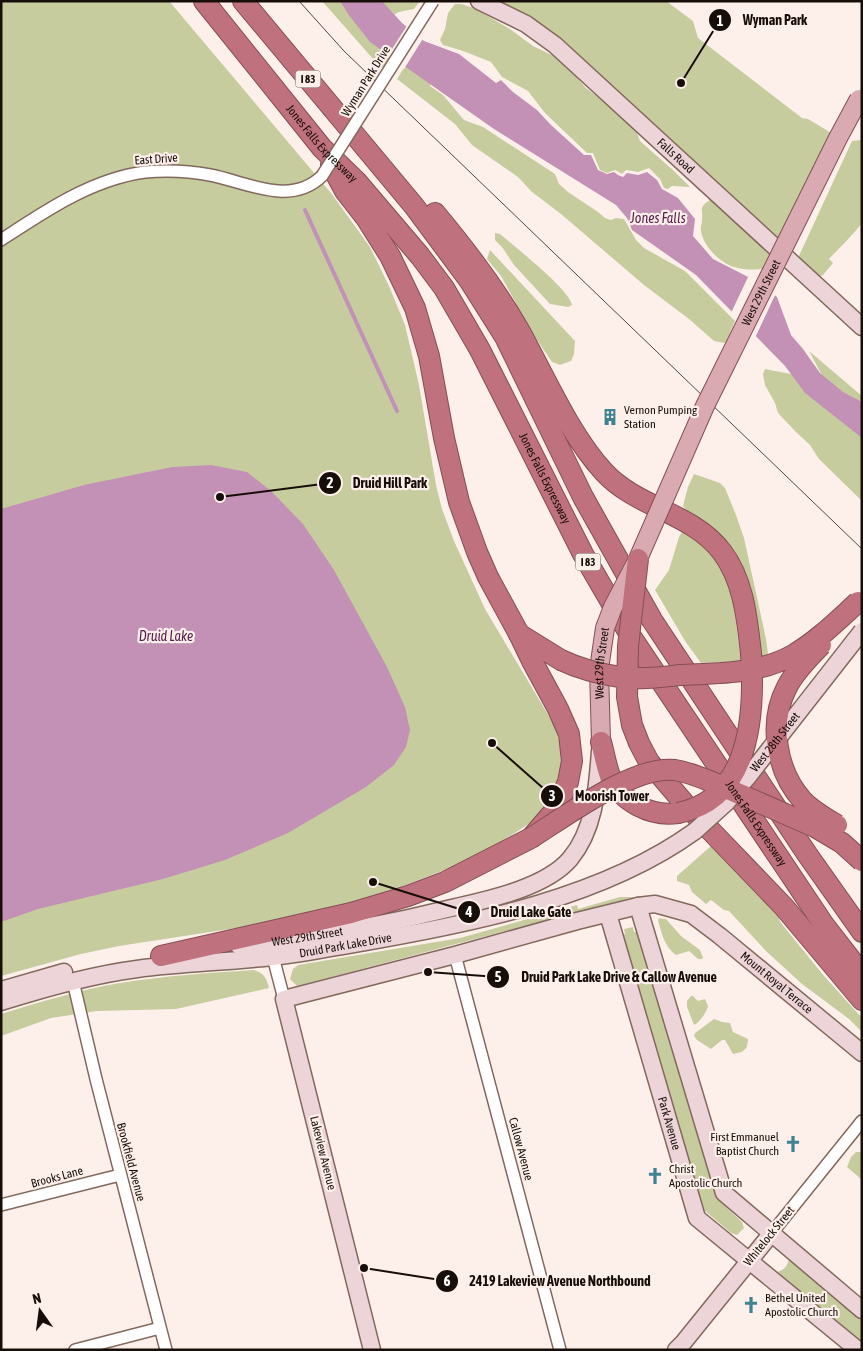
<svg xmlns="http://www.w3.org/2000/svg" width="863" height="1351" viewBox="0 0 863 1351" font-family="'Asap Condensed',sans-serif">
<rect width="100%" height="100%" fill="#fdf0eb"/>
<path fill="#c7cc9f" d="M1,1H169L331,193L370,247L389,286L405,325L419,385L436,485L442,509L454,541L485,609L556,728L562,752L561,770L554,794L536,819L501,842L462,863L378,896L263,924L119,946L81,954L1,976Z
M322,1H347L395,51L384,68L374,60Z
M374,1H420L414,9L399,12L388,18Z
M497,1H666L693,21L698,38L802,118L808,119L833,134L782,244Z
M455,4H461L474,8L510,29L533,46L556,57L564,63L586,88L620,114L636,130L640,141L674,171L690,187L672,186L668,189L664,188L660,179L649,168L638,172L626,170L622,174L615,170L607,173L600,170L593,153H587L545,113L528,91L502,77L491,62L463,51L443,45L440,40L445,29L448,13Z
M407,63L432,81L430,86L443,95L464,120L483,127L555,174L559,184L568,192L598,212L605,218L611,220L616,218L624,219L636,240L644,248L685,271L735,321L726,342L724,343L714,341L689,319L644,285L561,214L532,192L518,177L472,145L455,124L397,79Z
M862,140V223C852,236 840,247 829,259L833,263L823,275L819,277L798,258L852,141Z
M710,200L719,204L775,256L765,269C755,270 743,270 734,267C720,263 703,246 701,231C700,227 702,224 702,220C703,208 698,208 710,200Z
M495,233L500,234C514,246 570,290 572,305L568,307L550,304L514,265L502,247L495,240Z
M490,250L575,341L574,354L571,361L560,365L552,362L533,334L501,276L487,259Z
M809,351L862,396V402L858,400H853L825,381Z
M765,369L791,374L862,420V501L819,459L810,445L796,432L778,413L775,403L765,385L763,374Z
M694,474L720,483L725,488L736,515L744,538L766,639L770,669L762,671L746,591L683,506L688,487Z
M685,527L722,562L733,599L738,639L743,661L701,663L685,641L655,590L669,570L679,537Z
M712,845L782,915L779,919L781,923L824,976L862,1018V1032L849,1019L802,984L766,951L729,911L724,910L711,900L706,904L692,892L689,885L677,881V876Z
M620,897H634L297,986L290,979L293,969L298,965L460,938L577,905L578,909Z
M659,918L666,919L681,936L700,950L703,958L702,959H698L689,951L676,955C665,948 661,932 658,920Z
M633,927L634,932H637L716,1198L742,1222L744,1228L737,1235L731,1233L704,1210L623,935L625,934L624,929Z
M253,970C263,972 267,978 269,988L176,1009L97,1011L51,1018L1,1036V1014C40,1002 79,990 120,983C164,976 208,973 253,970Z
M691,996H693L698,1001L705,999L708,1006C707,1012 699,1023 694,1025L687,1007V1001Z
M714,1019L722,1022L730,1023L733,1032L748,1039L747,1047L742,1052L733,1054L725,1040H722L711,1049L697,1040L694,1036L695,1033Z
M856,1152H860L862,1154V1180L847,1167L851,1157Z
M789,1259L862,1321V1341L777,1272C784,1270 787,1267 789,1259Z"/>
<path fill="#c391b6" d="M340,1H382L402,23L424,41L459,54L496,83L501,80L513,92L537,110L551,125L584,155H591L598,170L607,174L614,172L618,175L623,177L627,173L638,175L647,172L657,180L662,189L678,198L695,219L693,236L713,259L758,282L777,297L791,335L803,349L820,373L843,392L862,402V438L805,393L785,366L696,275L632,230L627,218L616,205L494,129L370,42L348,14Z
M211,465L247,472L271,491L303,524L334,570L387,667L405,707L410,730L406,747L394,765L366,787L288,833L225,860L163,879L38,909L1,922V509L84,485L172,467Z"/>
<path fill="#fdf0eb" d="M408,24L424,37L404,69L387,57Z
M749,275L760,279L776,293L754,340L730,315Z"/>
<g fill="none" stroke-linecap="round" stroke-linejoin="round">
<path stroke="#c391b6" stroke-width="4" d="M305,210L397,411"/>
<g stroke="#83685c" stroke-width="14">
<path id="street" d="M1,240C45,211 92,179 145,172C167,170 189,171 210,175C247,182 290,207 322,176
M455,955L560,1350
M273,957L284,999
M73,981L96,1079L166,1350
M1,1205L120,1175
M771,1234L862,1121
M75,1350L160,1328"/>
</g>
<g stroke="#83685c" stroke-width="19">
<g id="secondary">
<path id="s1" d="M479,1L526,24L555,45L862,327"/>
<path d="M638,906L724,1193L862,1310"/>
<path id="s2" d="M608,914L697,1218L858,1350"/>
<path id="s3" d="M239,946C311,938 384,925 456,907C491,899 546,887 570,859C595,829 597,789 600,751"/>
<path d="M1,990L64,972"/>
<path id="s4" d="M1,1002C45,988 91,975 137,969C182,963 227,962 272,957C303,954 334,947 365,942C475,923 604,897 695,831"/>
<path id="s5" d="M372,1350L284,999L455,955L577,921L638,906L655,904L691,914L720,936L862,1053"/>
<path d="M676,1350L683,1343L771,1234"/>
</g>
</g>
<g stroke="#854e54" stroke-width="20">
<g id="primary">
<path id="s6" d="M601,742L599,669L605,628"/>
</g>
</g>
<g stroke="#854e54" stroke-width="22">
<g id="highway">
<path id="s7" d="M204,1L322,148L357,182L420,256L444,288L480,350L583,554L630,635L786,868L824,925L862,974"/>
<path d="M243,1L414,206L469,280L505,337L583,497L652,620L807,854L862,932"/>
<path d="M435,213C466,250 495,288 519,330C544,375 569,434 604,472C637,508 693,513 722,552C744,581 747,619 751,653"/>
<path d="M519,634L561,660"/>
<path d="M627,697L632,725L639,743L649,762L684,803L784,907L862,1000"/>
<path d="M601,742C604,753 606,765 610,776C621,802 651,817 678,813"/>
<path d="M161,956L351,913L408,896L445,882L531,838L556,809L568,782L572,761L569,734L558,709L532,661L519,634L488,577L477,552L459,502L444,438L429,356L415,308L390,256L366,218L345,191L331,165"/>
</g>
</g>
<use href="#street" stroke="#fff" stroke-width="11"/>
<use href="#secondary" stroke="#ecd4d8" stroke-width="16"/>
<use href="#primary" stroke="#d9aab1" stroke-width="18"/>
<use href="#highway" stroke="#bf717d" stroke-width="20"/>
<path stroke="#514641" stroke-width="1" d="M299,1L344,51L862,549"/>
<g stroke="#83685c" stroke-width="14" stroke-linecap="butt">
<path id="street-bridge" d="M322,176L433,1"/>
</g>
<g stroke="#83685c" stroke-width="19" stroke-linecap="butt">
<g id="secondary-bridge">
<path id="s8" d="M695,831L727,802L747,778L862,631"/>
</g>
</g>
<g stroke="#854e54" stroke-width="20" stroke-linecap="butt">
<g id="primary-bridge">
<path id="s9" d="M605,628L613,607L638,559L705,406L838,138L859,99"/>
</g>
</g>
<g stroke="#854e54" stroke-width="22" stroke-linecap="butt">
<path id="highway-bridge" d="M821,645C809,658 795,671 787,687C768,723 776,771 803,801C813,811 825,818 837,825
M561,660C580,669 599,674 620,677C640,680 661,677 681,675C719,673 759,674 793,655C817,641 837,621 858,602
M627,697L628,646L638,559
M678,813C751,799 755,713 751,653
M531,838C566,816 634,765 675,770C688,772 700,777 712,782L815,827L842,843L862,861"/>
</g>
<use href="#street-bridge" stroke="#fff" stroke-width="11"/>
<use href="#secondary-bridge" stroke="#ecd4d8" stroke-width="16"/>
<use href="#primary-bridge" stroke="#d9aab1" stroke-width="18"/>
<use href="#highway-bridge" stroke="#bf717d" stroke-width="20"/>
</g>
<defs>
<g id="building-bare" transform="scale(1.35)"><path d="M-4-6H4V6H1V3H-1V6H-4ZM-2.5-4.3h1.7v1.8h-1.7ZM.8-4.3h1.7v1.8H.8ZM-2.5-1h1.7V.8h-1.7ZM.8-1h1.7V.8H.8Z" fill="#3f8292" stroke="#fdf0eb" stroke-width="2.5" paint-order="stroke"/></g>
<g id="church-bare" transform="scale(1.35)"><path d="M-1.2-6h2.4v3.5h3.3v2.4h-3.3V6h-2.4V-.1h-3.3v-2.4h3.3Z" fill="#3f8292" stroke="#fdf0eb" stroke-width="2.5" paint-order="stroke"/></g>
</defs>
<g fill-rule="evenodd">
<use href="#building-bare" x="610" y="417"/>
<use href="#church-bare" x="793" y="1144"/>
<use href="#church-bare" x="655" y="1176"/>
<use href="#church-bare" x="751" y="1305"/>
</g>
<g text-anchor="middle" stroke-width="4.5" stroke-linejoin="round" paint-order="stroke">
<g fill="#fdf0eb" stroke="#5d524d" stroke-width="1">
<rect x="295.5" y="70.5" width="25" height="17" rx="4"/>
<rect x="575.5" y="553.5" width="25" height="17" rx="4"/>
</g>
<g font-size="11" font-weight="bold" fill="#180e09">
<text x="308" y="83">I 83</text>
<text x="588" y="566">I 83</text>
</g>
<g font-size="12" fill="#180e09" stroke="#fdf0eb">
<text transform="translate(366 81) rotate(-58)" y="4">Wyman Park Drive</text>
<text dy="4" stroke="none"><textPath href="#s7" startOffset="185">Jones Falls Expressway</textPath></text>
<text dy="4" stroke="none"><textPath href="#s1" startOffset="252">Falls Road</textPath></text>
<text transform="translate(156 159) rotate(-4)" y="4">East Drive</text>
<text dy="4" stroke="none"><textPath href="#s9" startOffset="370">West 29th Street</textPath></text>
<text dy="4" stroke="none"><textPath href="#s7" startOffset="590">Jones Falls Expressway</textPath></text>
<text dy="4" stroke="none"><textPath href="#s6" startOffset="79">West 29th Street</textPath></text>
<text dy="4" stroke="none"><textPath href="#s8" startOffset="120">West 28th Street</textPath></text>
<text dy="4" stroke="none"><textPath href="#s7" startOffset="995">Jones Falls Expressway</textPath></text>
<text dy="4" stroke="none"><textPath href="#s3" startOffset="69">West 29th Street</textPath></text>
<text dy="4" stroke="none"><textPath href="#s4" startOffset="350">Druid Park Lake Drive</textPath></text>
<text dy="4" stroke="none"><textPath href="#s5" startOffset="892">Mount Royal Terrace</textPath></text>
<text dy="4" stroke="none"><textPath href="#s2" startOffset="218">Park Avenue</textPath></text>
<text transform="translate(521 1149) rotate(75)" y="4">Callow Avenue</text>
<text transform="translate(323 1153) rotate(76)" y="4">Lakeview Avenue</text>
<text transform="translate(131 1162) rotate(75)" y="4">Brookfield Avenue</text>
<text transform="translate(57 1177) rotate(-15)" y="4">Brooks Lane</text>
<text transform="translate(769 1236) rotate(-51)" y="4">Whitelock Street</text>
</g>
<g font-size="12" fill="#180e09" stroke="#fdf0eb" text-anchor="start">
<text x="624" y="414">Vernon Pumping<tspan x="624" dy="14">Station</tspan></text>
<text x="779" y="1141" text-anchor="end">First Emmanuel<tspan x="779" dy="14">Baptist Church</tspan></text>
<text x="669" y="1173">Christ<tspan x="669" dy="14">Apostolic Church</tspan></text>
<text x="765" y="1302">Bethel United<tspan x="765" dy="14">Apostolic Church</tspan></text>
</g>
<g font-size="14" font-style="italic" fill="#551a4a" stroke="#fdf0eb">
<text x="658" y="223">Jones Falls</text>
<text x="166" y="641">Druid Lake</text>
</g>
</g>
<path fill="none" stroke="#180e09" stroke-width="2" d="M681 83L720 20M220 497L330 483M492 743L552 796M373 882L469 912M428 972L498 977M364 1268L447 1281"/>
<g fill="#180e09" stroke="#fdf0eb" stroke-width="2">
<circle cx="681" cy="83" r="5"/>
<circle cx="220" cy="497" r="5"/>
<circle cx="492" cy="743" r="5"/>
<circle cx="373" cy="882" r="5"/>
<circle cx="428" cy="972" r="5"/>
<circle cx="364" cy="1268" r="5"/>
<circle cx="720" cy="20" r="12"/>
<circle cx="330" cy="483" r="12"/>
<circle cx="552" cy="796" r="12"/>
<circle cx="469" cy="912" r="12"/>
<circle cx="498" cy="977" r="12"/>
<circle cx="447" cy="1281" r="12"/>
</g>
<g font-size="15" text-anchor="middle" font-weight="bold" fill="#fff">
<text x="720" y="26">1</text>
<text x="330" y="488">2</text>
<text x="552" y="801">3</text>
<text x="469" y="917">4</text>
<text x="498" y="982">5</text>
<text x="447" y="1286">6</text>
</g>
<g font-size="14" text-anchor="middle" font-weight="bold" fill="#180e09" stroke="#fdf0eb" stroke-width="4.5" stroke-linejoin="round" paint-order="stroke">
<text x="775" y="25">Wyman Park</text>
<text x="390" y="488">Druid Hill Park</text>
<text x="612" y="801">Moorish Tower</text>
<text x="531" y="917">Druid Lake Gate</text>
<text x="619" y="982">Druid Park Lake Drive &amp; Callow Avenue</text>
<text x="560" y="1286">2419 Lakeview Avenue Northbound</text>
</g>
<rect width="863" height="1351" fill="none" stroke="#180e09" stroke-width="5"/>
<g transform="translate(40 1311) rotate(346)" stroke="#fdf0eb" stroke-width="4" paint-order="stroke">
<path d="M0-4L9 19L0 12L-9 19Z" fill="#180e09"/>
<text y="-8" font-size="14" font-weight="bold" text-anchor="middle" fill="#180e09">N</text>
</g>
</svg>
